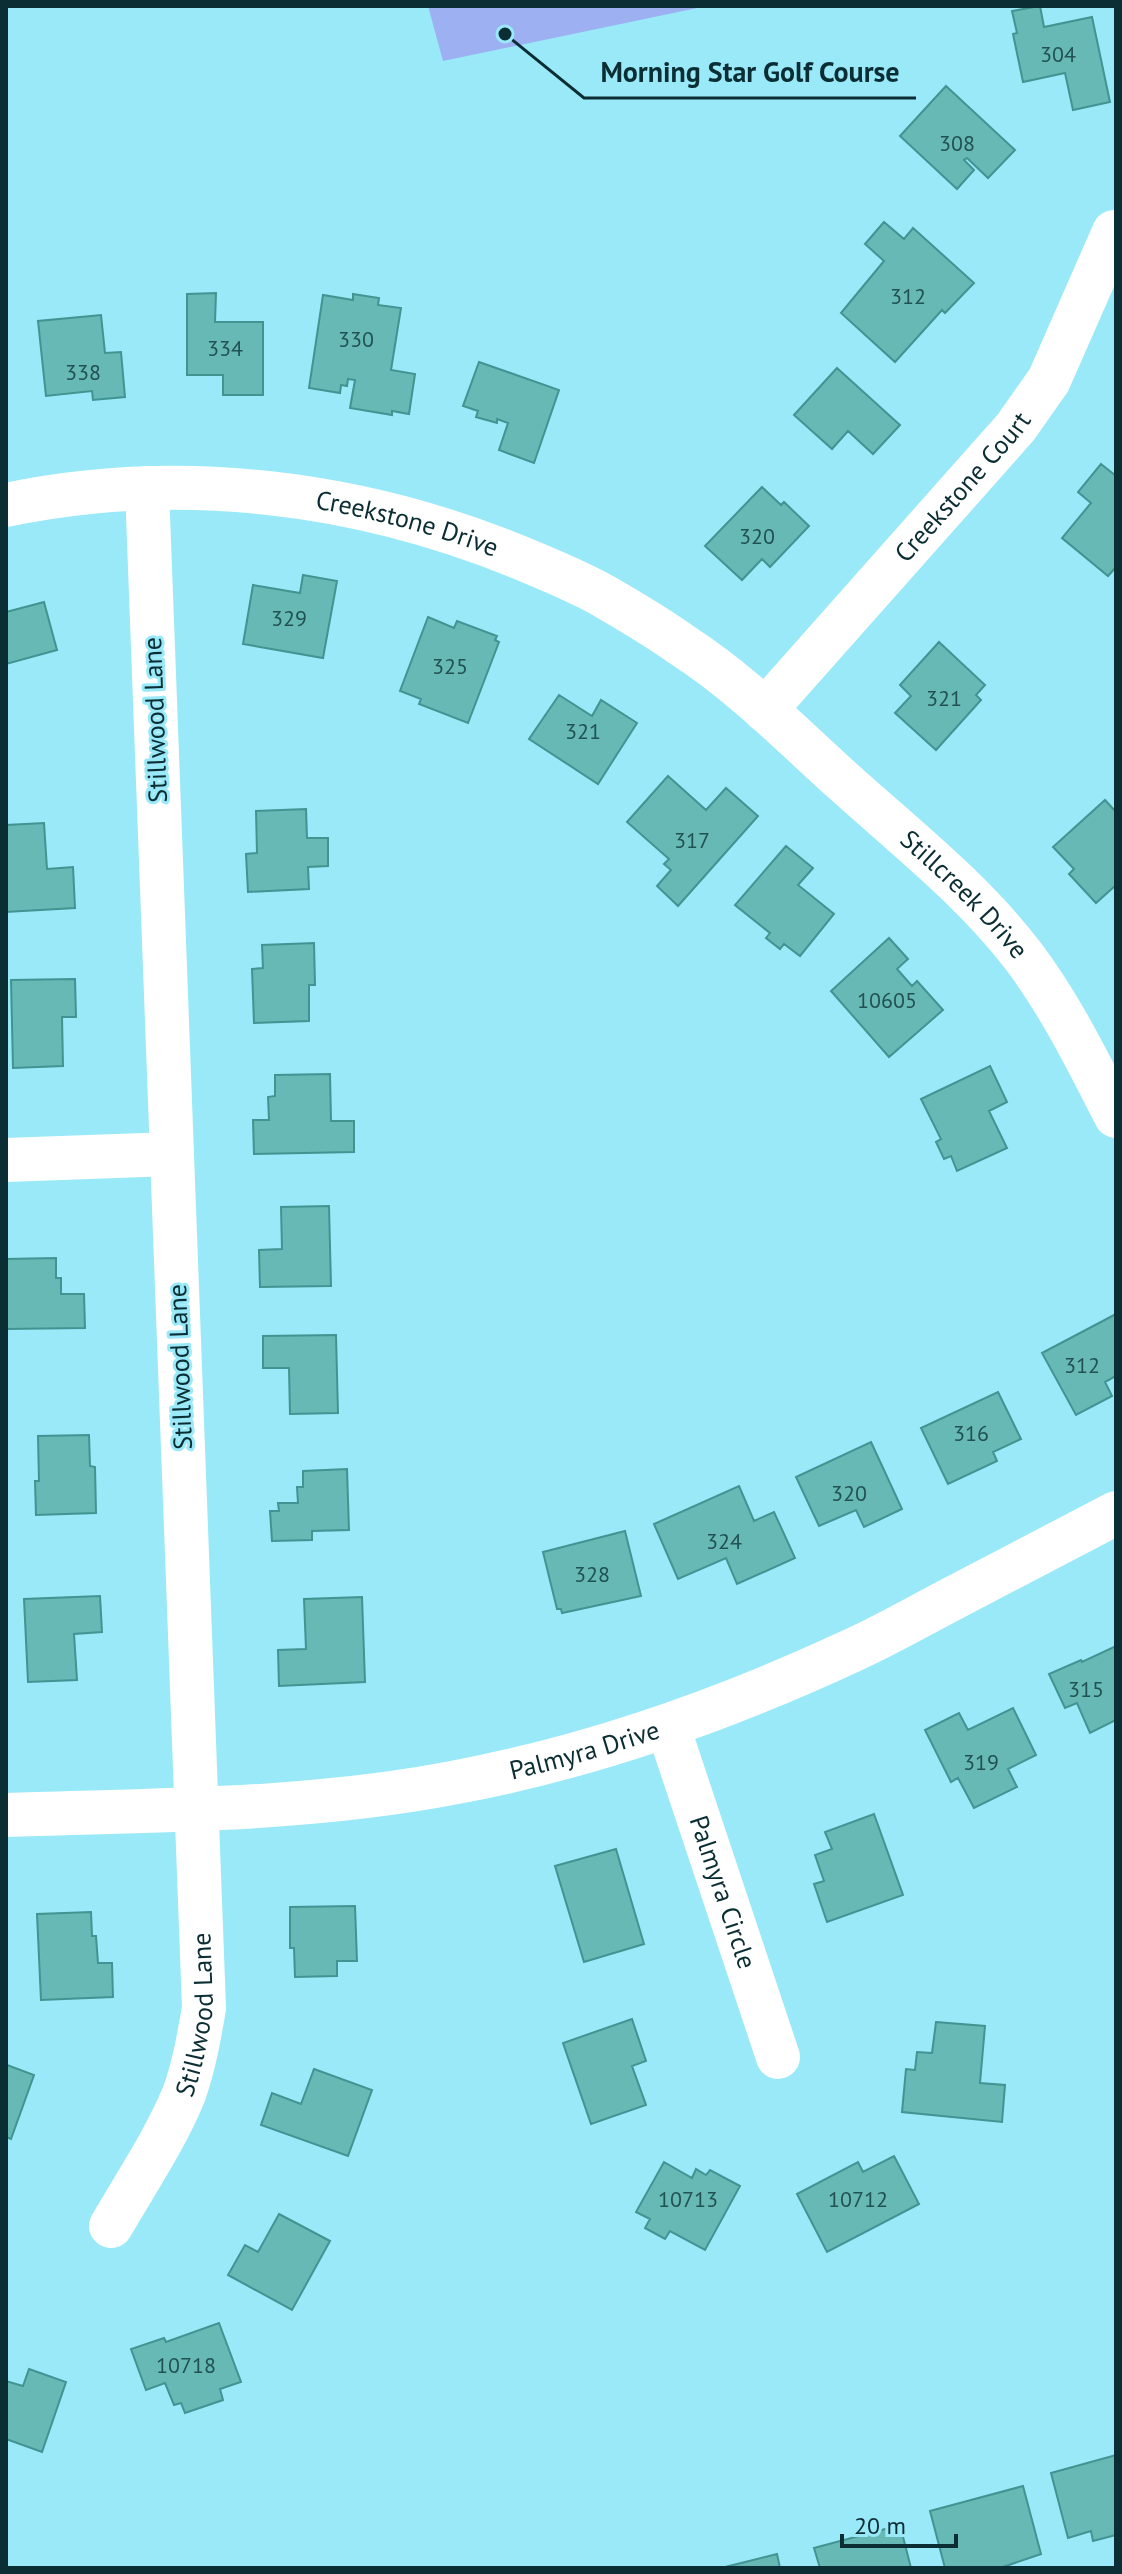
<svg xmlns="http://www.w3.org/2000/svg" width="1122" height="2574" viewBox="0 0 1122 2574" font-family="'PT Sans',sans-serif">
<rect width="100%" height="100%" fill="#99e9f9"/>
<path fill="#9db0f1" d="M428,6H707L443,61Z"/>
<path fill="#66b9b5" stroke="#409491" stroke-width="2" d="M1040,6L1044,27L1092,17L1110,102L1073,110L1065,73L1023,82L1013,34L1017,33L1012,11Z
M946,86L1015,150L988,178L967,158L964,160L974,170L957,189L900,136Z
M884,222L904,239L913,228L974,283L945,313L942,310L895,362L841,313L884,261L865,244Z
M216,293L215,322H263V395H223V375H187V294Z
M353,294L379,298L378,305L401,308L391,370L415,374L409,414L392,411V415L350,408L355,380L348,379L347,386L341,385L340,393L309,388L323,295L353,300Z
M101,315L105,353L121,352L125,397L93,400L92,391L46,396L38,321Z
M479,362L559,390L534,463L499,450L508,423L497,419V423L476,417L478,411L463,406Z
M837,368L900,425L873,454L848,431L832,449L794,415Z
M1101,464L1116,476V567L1108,576L1062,538L1091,503L1078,492Z
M762,487L781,505L784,502L809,526L770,567L762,559L742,580L705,546Z
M303,575L337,581L323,658L243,644L253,585L300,593Z
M44,602L57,650L6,664V612Z
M428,617L454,628L457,621L497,636L495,640L499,642L468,723L419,704L421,699L400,691Z
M939,642L985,685L976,695L981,700L936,750L895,713L911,696L900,685Z
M559,695L592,716L601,700L637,723L598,784L529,739Z
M668,776L706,810L726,788L758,816L678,906L657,886L671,870L664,864L669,859L627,822Z
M1105,800L1116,812V885L1096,903L1069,874L1074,869L1053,847Z
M306,809L307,838H328V866L308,867L309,889L248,892L246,854L257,853L256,811Z
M44,823L47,869L73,867L75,908L6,912V825Z
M786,846L813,868L798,885L834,914L800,956L784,944L780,949L766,938L770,933L735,905Z
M889,938L908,959L897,969L912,986L917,981L943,1010L889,1057L831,991Z
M314,943L315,985H309V1021L254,1023L252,969L263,968L262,945Z
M75,979L76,1017H62L63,1066L13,1068L11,980Z
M990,1066L1007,1102L989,1111L1007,1148L957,1171L951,1156L944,1159L936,1142L941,1139L921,1099Z
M330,1074L331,1121H354V1152L254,1154L253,1120H269L268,1097L275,1096V1075Z
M329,1206L331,1286L260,1287L259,1250L282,1249L281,1207Z
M56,1258V1278H61V1294H84L85,1328L6,1329V1259Z
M1116,1314V1376L1105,1382L1112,1396L1076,1415L1042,1353Z
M336,1335L338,1413L290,1414L289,1368H263V1336Z
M998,1392L1021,1439L993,1452L997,1461L948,1484L921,1428Z
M89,1435L90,1466L95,1467L96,1513L36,1515L35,1481H39L38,1436Z
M871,1442L902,1509L864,1527L856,1510L819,1526L796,1477Z
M347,1469L349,1530L312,1531V1540L272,1541L270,1511H279L278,1503H298L297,1487H303V1471Z
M739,1486L754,1521L774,1512L795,1558L737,1584L726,1558L678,1579L654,1524Z
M625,1531L641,1596L562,1613L561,1609H557L543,1552Z
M100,1596L102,1632L74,1634L77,1680L28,1682L24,1599Z
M362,1597L365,1682L279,1686L278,1650L306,1649L304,1599Z
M1116,1646V1720L1090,1733L1077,1703L1065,1708L1049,1674L1081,1660L1082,1662Z
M1013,1708L1036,1755L1008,1769L1017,1787L974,1808L958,1778L951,1782L925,1730L959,1713L968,1730Z
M874,1814L903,1895L827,1922L814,1884L824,1881L815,1855L832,1849L825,1832Z
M616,1849L644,1944L584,1962L555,1866Z
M355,1906L357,1961H337V1976L295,1977L294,1948H290V1907Z
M91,1912L92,1936H96L98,1963H112L113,1997L41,2000L37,1914Z
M632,2019L646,2061L632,2066L646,2105L591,2124L563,2043Z
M936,2022L985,2026L980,2083L1005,2085L1002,2122L902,2112L906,2069L915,2070L917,2052L932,2053Z
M7,2065L34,2075L11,2139L6,2137Z
M314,2069L372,2090L348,2156L261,2125L272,2093L301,2104Z
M894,2156L919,2204L827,2252L797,2194L858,2162L863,2172Z
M664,2162L692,2178L696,2169L706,2175L710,2170L740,2186L705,2250L670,2231L665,2239L645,2228L650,2219L636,2212Z
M279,2214L330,2241L292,2310L228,2275L245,2245L258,2252Z
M219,2323L241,2382L220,2389L223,2400L185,2413L181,2403L174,2405L165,2383L146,2390L131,2349L164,2338L166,2342Z
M29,2369L66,2382L42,2452L6,2439V2381L23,2386Z
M1116,2455V2535L1093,2541L1091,2531L1068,2538L1051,2473Z
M1023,2486L1041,2554L1000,2568H945L930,2511Z
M900,2525L911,2568H820L814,2548Z
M777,2554L780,2568H721Z"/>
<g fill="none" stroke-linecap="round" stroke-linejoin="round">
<g stroke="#fff" stroke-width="44">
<path id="s1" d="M6,505C179,469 358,491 521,558C549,570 580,582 607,598C633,613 658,628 682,645C741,683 791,734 843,781C905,837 973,890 1024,957C1061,1006 1088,1062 1116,1116"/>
<path id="s2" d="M765,710L1016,427L1049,380L1114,232"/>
<path d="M6,1160L172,1154"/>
<path id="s3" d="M668,1727L778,2057"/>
<path id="s4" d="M6,1815C155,1810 305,1811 452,1783C592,1757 724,1710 853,1650C884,1636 914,1619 944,1603C1002,1573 1059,1543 1116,1513"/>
<path id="s5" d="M111,2226C136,2183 165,2140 184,2094C194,2066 199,2037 204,2008L147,488"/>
</g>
</g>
<g text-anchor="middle" stroke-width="6" stroke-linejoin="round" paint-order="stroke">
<g font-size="22" fill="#225154">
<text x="1058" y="62">304</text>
<text x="957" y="151">308</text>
<text x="908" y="304">312</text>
<text x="356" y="347">330</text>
<text x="225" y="356">334</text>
<text x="83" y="380">338</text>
<text x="757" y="544">320</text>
<text x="289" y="626">329</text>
<text x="450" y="674">325</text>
<text x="944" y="706">321</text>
<text x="583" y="739">321</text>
<text x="692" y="848">317</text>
<text x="887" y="1008">10605</text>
<text x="1082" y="1373">312</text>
<text x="971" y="1441">316</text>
<text x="849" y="1501">320</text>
<text x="724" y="1549">324</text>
<text x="592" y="1582">328</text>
<text x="1086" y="1697">315</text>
<text x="981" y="1770">319</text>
<text x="688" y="2207">10713</text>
<text x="858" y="2207">10712</text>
<text x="186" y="2373">10718</text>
</g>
<g font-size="26" fill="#0b2e34" stroke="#99e9f9">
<text dy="9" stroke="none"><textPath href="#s2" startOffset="298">Creekstone Court</textPath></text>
<text dy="9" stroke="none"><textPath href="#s1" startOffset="406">Creekstone Drive</textPath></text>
<text transform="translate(155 720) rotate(-92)" y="9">Stillwood Lane</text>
<text dy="9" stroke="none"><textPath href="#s1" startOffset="1086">Stillcreek Drive</textPath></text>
<text transform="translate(180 1367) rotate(-92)" y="9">Stillwood Lane</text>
<text dy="9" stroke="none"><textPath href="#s4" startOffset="584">Palmyra Drive</textPath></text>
<text dy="9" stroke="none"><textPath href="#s3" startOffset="174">Palmyra Circle</textPath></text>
<text dy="9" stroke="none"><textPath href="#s5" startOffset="232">Stillwood Lane</textPath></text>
</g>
</g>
<path fill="none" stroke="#0b2e34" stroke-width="3" d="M505 34L584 98H916"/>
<circle fill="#0b2e34" stroke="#99e9f9" stroke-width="3" cx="505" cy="34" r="8"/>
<g font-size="28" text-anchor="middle" font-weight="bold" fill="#0b2e34" stroke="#99e9f9" stroke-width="6" stroke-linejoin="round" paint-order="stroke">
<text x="750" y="82">Morning Star Golf Course</text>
</g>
<rect width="1122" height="2574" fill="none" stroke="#0b2e34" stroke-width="16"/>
<path d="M842 2534v12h114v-12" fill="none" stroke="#0b2e34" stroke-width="4"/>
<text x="854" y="2534" font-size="24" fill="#0b2e34" stroke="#99e9f9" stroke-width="6" paint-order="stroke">20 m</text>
</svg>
